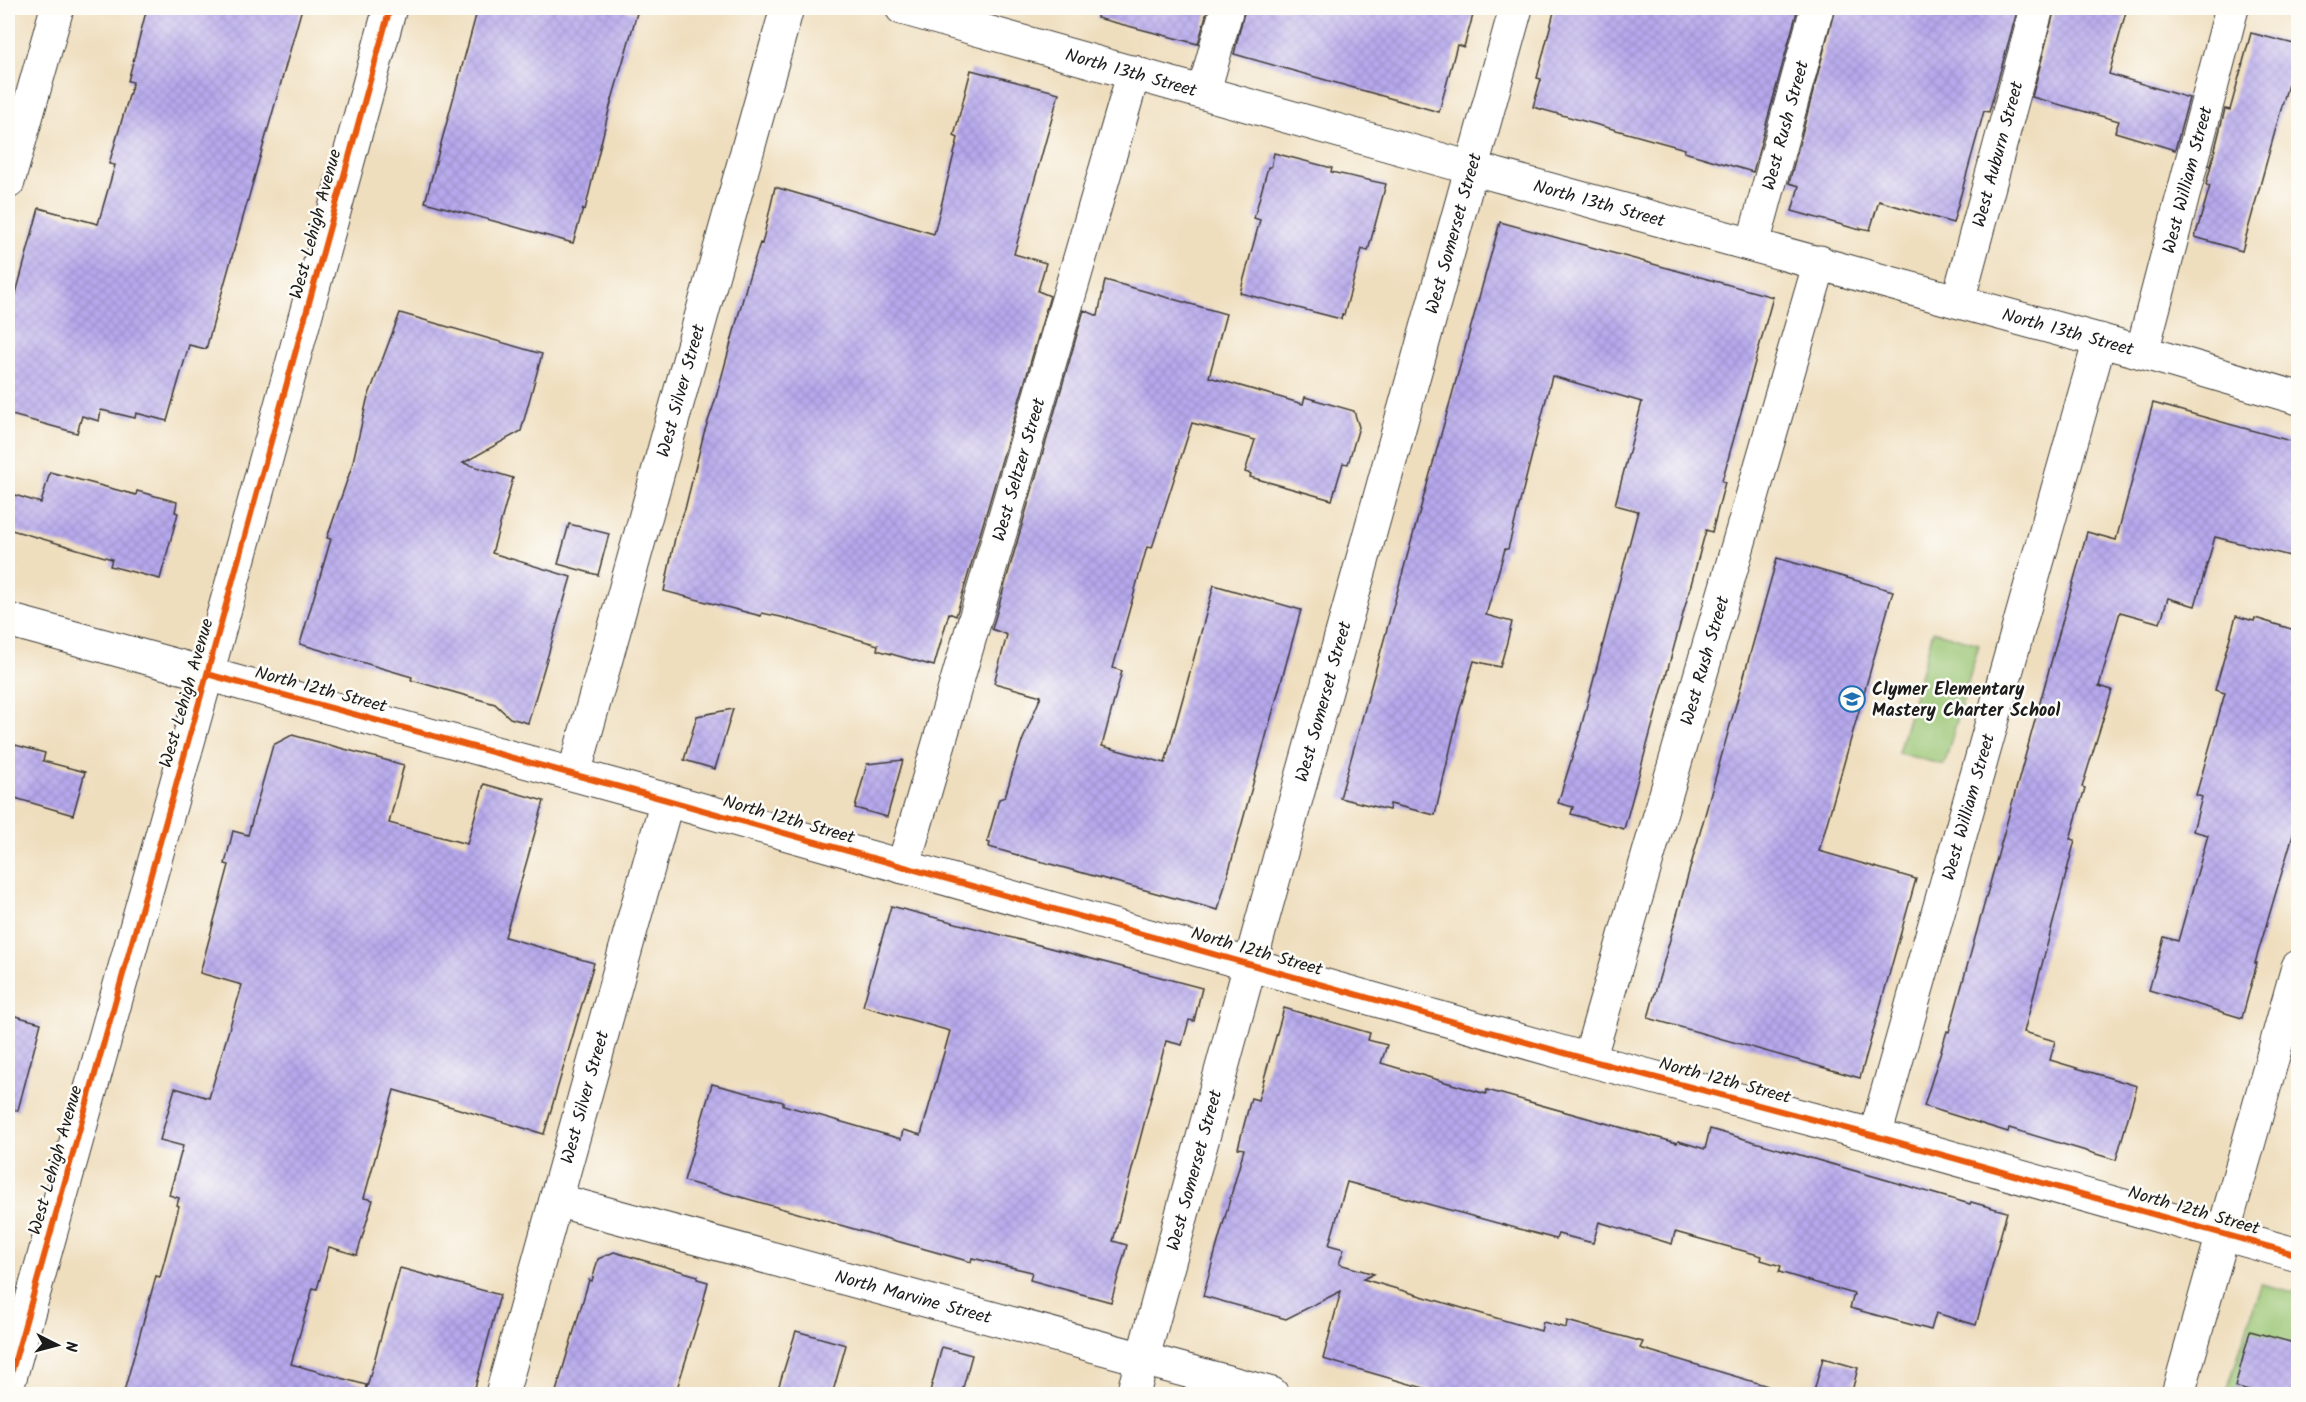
<svg xmlns="http://www.w3.org/2000/svg" width="2306" height="1402" viewBox="0 0 2306 1402" font-family="Kalam,sans-serif">
<defs>
<pattern id="building-cross-hatch" width="8" height="8" patternUnits="userSpaceOnUse" patternTransform="scale(1.5)"><rect width="8" height="8" fill="#b6a8ec"/><path d="M0 0l8 8M0 8l8-8" fill="none" stroke="#9c90ca"/></pattern>
</defs>
<rect width="100%" height="100%" fill="#fdfcf7"/>
<filter id="ink" filterUnits="userSpaceOnUse"><feTurbulence type="fractalNoise" baseFrequency=".0167" numOctaves="2"/><feDisplacementMap in="SourceGraphic" scale="12" xChannelSelector="R" yChannelSelector="G"/><feConvolveMatrix kernelMatrix="1 2 1 2 8 2 1 2 1" color-interpolation-filters="sRGB"/></filter>
<filter id="wash" filterUnits="userSpaceOnUse"><feTurbulence type="fractalNoise" baseFrequency=".008" numOctaves="4" result="noise"/><feDisplacementMap in="SourceGraphic" scale="24" xChannelSelector="R" yChannelSelector="G"/><feGaussianBlur stdDeviation="1.35" result="paint"/><feColorMatrix in="noise" values="0 0 0 0 0 0 0 0 0 0 0 0 0 0 0 0 0 1.4 0 .05"/><feComposite in="paint" operator="in"/></filter>
<g filter="url(#wash)">
<rect width="100%" height="100%" fill="#efdebe"/>
<path fill="#99c572" stroke="#5a7047" stroke-width="1.5" d="M1933,631L1979,644L1944,765L1898,753Z
M2261,1284L2298,1293V1394H2226Z"/>
<g id="blocks">
<path fill="url(#building-cross-hatch)" d="M147,8H302L206,349L189,345L167,421L136,413L135,418L101,410L99,421L82,416L77,433L8,414V323L39,208L98,224L115,165L109,164L133,82L128,81Z
M478,8H618L637,13L609,110L585,210L583,209L573,243L425,202Z
M1098,8H1208L1198,44L1097,18Z
M1245,8H1475L1464,47L1457,45L1439,112L1234,54Z
M1555,8H1798L1753,172L1684,152L1685,149L1533,107L1541,79L1537,78Z
M1835,8H2018L1989,112L1984,111L1953,223L1879,201L1870,230L1860,228V230L1792,211L1799,186L1789,183Z
M2055,8H2127L2109,74L2189,98L2175,150L2115,132L2119,121L2032,97Z
M2251,33L2298,45V48L2242,251L2195,237L2210,186L2206,185L2225,109L2230,110Z
M971,70L1059,93L1014,254L1046,263L1038,291L1050,296L956,616L949,613L934,666L877,650L878,645L781,617L762,613L761,616L664,591L676,533L685,509L704,433L715,401L748,280L760,243L762,244L775,187L934,234L958,138L954,136Z
M1274,153L1332,168L1331,172L1386,184L1368,251L1362,249L1344,315L1342,314L1341,319L1240,293L1260,220L1254,218L1268,167H1271Z
M1500,222L1773,297L1722,481L1725,482L1712,532L1706,530L1624,829L1571,814L1573,807L1558,803L1579,735L1638,511L1615,505L1642,402L1552,376L1508,549H1505L1486,615L1512,622L1507,642L1500,667L1474,661L1458,716L1435,815L1390,804L1389,810L1340,798Z
M1105,280L1226,314L1209,377L1303,404L1305,397L1354,411L1359,427L1348,464L1343,463L1332,500L1250,477L1251,474L1245,472L1255,440L1192,423L1152,548L1147,547L1113,668L1122,671L1102,746L1165,763L1214,585L1301,610L1218,910L1021,856L989,847L990,843L987,842L999,799L1005,797L1021,744L1041,696L994,683L1007,635L992,629L1084,310L1098,316Z
M400,313L542,354L521,431L463,463L513,478L492,553L571,577L528,723L510,718L495,704L411,680L412,677L300,644L331,539L327,538L352,466L367,400Z
M2153,403L2298,443V558L2215,537L2195,606L2168,598L2160,623L2120,612L2099,686L2112,690L2082,787L2085,788L2070,839L2075,840L2024,1032L2055,1041L2050,1060L2137,1086L2116,1160L2009,1128L2008,1132L1924,1106L1947,1031L1949,1032L2087,532L2116,540Z
M50,472L136,495L137,491L177,502L175,512L178,513L160,579L110,566L112,559L8,529V493L41,503Z
M569,524L609,534L598,575L558,564Z
M1777,558L1893,591L1819,851L1916,879L1860,1078L1648,1018Z
M2236,616L2254,621L2255,618L2298,631V818L2255,963H2257L2242,1018L2149,990L2164,937L2178,941L2208,835L2193,831L2202,797L2196,795L2225,693L2215,690Z
M733,709L715,769L684,760L697,716Z
M292,735L404,765L389,823L467,844L484,784L544,801L505,937L594,963L544,1134L394,1090L364,1198L373,1200L357,1255L329,1247L317,1289L313,1288L291,1364L366,1385L365,1394L400,1268L500,1295L473,1395H123L156,1276L160,1277L179,1206L177,1205L179,1198L169,1195L183,1146L160,1140L175,1088L209,1098L242,985L200,973L229,865L225,864L233,831L248,835L273,745Z
M8,743L45,753L43,761L85,772L73,815L8,796Z
M903,760L887,817L855,808L867,764Z
M891,906L1202,988L1194,1021L1189,1020L1182,1045L1166,1041L1113,1241L1127,1245L1111,1302L1030,1280L1032,1272L972,1258L971,1262L684,1181L712,1084L783,1102V1105L901,1139L903,1130L921,1135L950,1031L863,1006Z
M1284,1008L1370,1033L1368,1040L1387,1045L1381,1063L1428,1077L1486,1094L1487,1090L1677,1143L1678,1141L1705,1149L1710,1129L1970,1204L1971,1202L2007,1212L1976,1325L1936,1313L1931,1330L1850,1308L1854,1294L1779,1272L1781,1266L1761,1260L1762,1256L1675,1232L1672,1244L1599,1222L1593,1243L1558,1234L1556,1239L1347,1182L1329,1245L1344,1249L1339,1264L1374,1274L1363,1279L1541,1331L1543,1322L1566,1328L1567,1321L1643,1342L1640,1348L1768,1386L1767,1395H1448L1323,1359L1341,1291L1286,1319L1203,1296L1244,1149L1238,1148L1251,1098L1258,1100Z
M8,1014L41,1023L18,1110L8,1109Z
M614,1252L698,1276L697,1279L708,1282L701,1311L675,1395H555L589,1280L592,1281L598,1259Z
M796,1331L846,1345L832,1395H776Z
M2250,1331L2298,1344V1395H2262L2235,1387Z
M942,1347L972,1355L961,1395H929Z
M1823,1358L1858,1368L1851,1395H1813Z"/>
</g>
</g>
<g filter="url(#ink)">
<use href="#blocks" fill-opacity="0" stroke="#3c3934" stroke-width="1.5"/>
<g fill="none" stroke-linecap="round" stroke-linejoin="round">
<g stroke="#3c3934" stroke-width="35">
<g id="street">
<path id="s1" d="M902,8L1471,168L2142,352L2298,398"/>
<path d="M1204,91L1227,8"/>
<path d="M8,182L57,8"/>
<path id="s2" d="M1753,244L1817,8"/>
<path id="s3" d="M1958,301L2037,8"/>
<path id="s4" d="M2142,352L2232,8"/>
<path d="M207,674L667,800L1589,1060L1875,1136L2298,1255"/>
<path id="s5" d="M574,774L787,8"/>
<path id="s6" d="M903,867L1134,72"/>
<path id="s7" d="M1589,1060L1820,262"/>
<path id="s8" d="M1875,1136L2100,340"/>
<path id="s9" d="M556,1200L1272,1394"/>
<path id="s10" d="M502,1394L667,800"/>
<path id="s11" d="M1133,1394L1262,921L1516,8"/>
</g>
</g>
<g stroke="#3c3934" stroke-width="35">
<path id="secondary" d="M8,620L207,674
M2178,1394L2298,967"/>
</g>
<g stroke="#3c3934" stroke-width="35">
<path id="primary" d="M8,1385L207,674L390,8"/>
</g>
<use href="#street" stroke="#fff" stroke-width="33"/>
<use href="#secondary" stroke="#fff" stroke-width="33"/>
<use href="#primary" stroke="#fff" stroke-width="33"/>
<g stroke="#fdfcf7" stroke-width="10">
<path id="cycleway" d="M207,674L667,800L1589,1060L1875,1136L2298,1255
M8,1385L207,674L390,8"/>
</g>
<use href="#cycleway" stroke="#e8590c" stroke-width="6"/>
</g>
</g>
<defs>
<g id="school-ring" transform="scale(1.35)"><circle r="9.5" fill="#fdfcf7" stroke="#1f6fb2" stroke-width="1.5"/><path d="M0-5L7-2L0 1L-7-2ZM-4 1L0 2.5L4 1V4Q0 6-4 4Z" fill="#1f6fb2"/></g>
</defs>
<g fill-rule="evenodd">
<use href="#school-ring" x="1852" y="699"/>
</g>
<g text-anchor="middle" stroke-width="5" stroke-linejoin="round" paint-order="stroke">
<g font-size="18" fill="#1c1c1c" stroke="#fdfcf7">
<text dy="6" stroke="none"><textPath href="#s1" startOffset="238">North 13th Street</textPath></text>
<text dy="6" stroke="none"><textPath href="#s2" startOffset="123">West Rush Street</textPath></text>
<text dy="6" stroke="none"><textPath href="#s3" startOffset="152">West Auburn Street</textPath></text>
<text dy="6" stroke="none"><textPath href="#s4" startOffset="178">West William Street</textPath></text>
<text dy="6" stroke="none"><textPath href="#s1" startOffset="724">North 13th Street</textPath></text>
<text transform="translate(315 224) rotate(-75)" y="6">West Lehigh Avenue</text>
<text dy="6" stroke="none"><textPath href="#s11" startOffset="1204">West Somerset Street</textPath></text>
<text dy="6" stroke="none"><textPath href="#s1" startOffset="1210">North 13th Street</textPath></text>
<text dy="6" stroke="none"><textPath href="#s5" startOffset="398">West Silver Street</textPath></text>
<text dy="6" stroke="none"><textPath href="#s6" startOffset="414">West Seltzer Street</textPath></text>
<text dy="6" stroke="none"><textPath href="#s7" startOffset="416">West Rush Street</textPath></text>
<text transform="translate(321 689) rotate(15)" y="6">North 12th Street</text>
<text transform="translate(186 693) rotate(-74)" y="6">West Lehigh Avenue</text>
<text dy="6" stroke="none"><textPath href="#s11" startOffset="718">West Somerset Street</textPath></text>
<text dy="6" stroke="none"><textPath href="#s8" startOffset="342">West William Street</textPath></text>
<text transform="translate(789 819) rotate(16)" y="6">North 12th Street</text>
<text transform="translate(1257 951) rotate(16)" y="6">North 12th Street</text>
<text transform="translate(1725 1080) rotate(15)" y="6">North 12th Street</text>
<text dy="6" stroke="none"><textPath href="#s10" startOffset="308">West Silver Street</textPath></text>
<text transform="translate(55 1160) rotate(-74)" y="6">West Lehigh Avenue</text>
<text dy="6" stroke="none"><textPath href="#s11" startOffset="232">West Somerset Street</textPath></text>
<text transform="translate(2194 1210) rotate(16)" y="6">North 12th Street</text>
<text dy="6" stroke="none"><textPath href="#s9" startOffset="370">North Marvine Street</textPath></text>
</g>
<g font-size="18" font-weight="bold" fill="#1c1c1c" stroke="#fdfcf7" text-anchor="start">
<text x="1872" y="695">Clymer Elementary<tspan x="1872" dy="21">Mastery Charter School</tspan></text>
</g>
</g>
<rect width="2306" height="1402" fill="none" stroke="#fdfcf7" stroke-width="30"/>
<g transform="translate(57 1345) rotate(96)" stroke="#fdfcf7" stroke-width="4.5" paint-order="stroke">
<path d="M0-4.5L10 22L0 15L-10 22Z" fill="#1c1c1c"/>
<text y="-9" font-size="16" font-weight="bold" text-anchor="middle" fill="#1c1c1c">N</text>
</g>
</svg>
